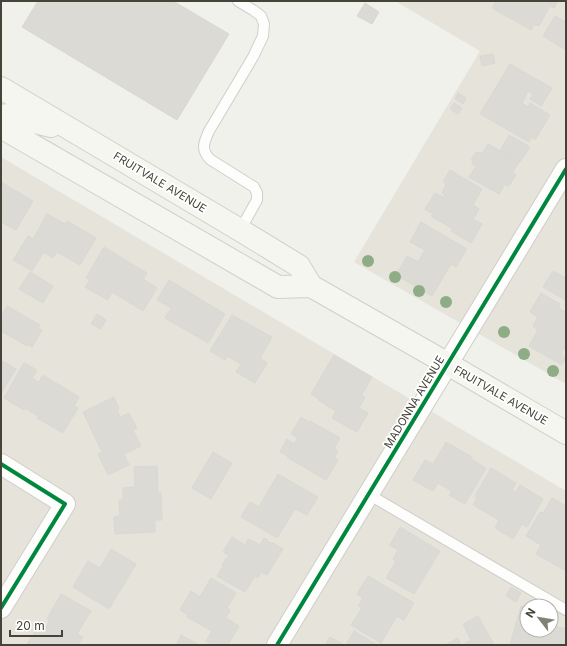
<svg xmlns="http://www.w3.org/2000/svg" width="567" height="646" viewBox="0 0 567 646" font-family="Inter,sans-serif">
<rect width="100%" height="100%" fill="#f1f1ec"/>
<path fill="#e5e3da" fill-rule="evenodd" d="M395,1H566V384L354,262L480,51Z
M1,157L566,491V645H1ZM527,606H551V630H527Z"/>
<path fill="#dbdad4" stroke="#d9d8d2" d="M38,1H173L229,34L177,120L22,27Z
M496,1H558L554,8L550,6L539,26L534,24L531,30L492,8Z
M365,3L379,12L372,24L357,16Z
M555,16L566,22V50L543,36Z
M493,54L495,63L482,66L480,56Z
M510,64L552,88L541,106L530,99L533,94L528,91L522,103L528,107L530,103L550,115L535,140L532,137L529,142L480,114Z
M458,93L466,98L463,104L455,99Z
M454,103L462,108L458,114L450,109Z
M509,135L530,147L520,162L500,151Z
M488,144L519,162L513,172L516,175L509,186V185L508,187L505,184L499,194L469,177L476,166L472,164L473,161L471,160L476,152L478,153L479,152L482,154Z
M450,170L482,189L473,205L479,209L473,219L482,224L471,243L451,231L453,229L431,216L433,214L425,209L435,193L443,197L445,194L442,193L446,184L443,182Z
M1,182L33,201L16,230L1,222Z
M47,214L65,224L67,221L96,238L80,265L57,252L53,258L44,252L32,271L13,260L28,236L33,239Z
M421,222L467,249L456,267L451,264L432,296L396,275L407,256L418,262L425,250L410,242Z
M104,247L147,273L143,279L157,288L143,311L112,292L108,300L85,287L90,280L86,278Z
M553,271L566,278V297L565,300L543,287Z
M30,272L53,286L43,303L19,289Z
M169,280L225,314L208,343L165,318L171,308L157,300Z
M541,293L560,304L558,308L566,312V345L561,354L566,358L562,365L529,346L538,330L533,326L538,317L530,312Z
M7,306L40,325L38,328L42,330L32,347L28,344L27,346L1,331V317Z
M97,314L106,320L101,329L91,324Z
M232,315L272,337L260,358L267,363L255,383L236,372L241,364L227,356L225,360L210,351Z
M334,355L372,377L361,396L365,397L359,408L368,413L357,432L332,418L336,411L318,400L319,399L311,394Z
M1,360L16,369L1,394Z
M24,363L37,370L32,378L39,382L43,375L79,397L74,406L78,408L63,433L37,418L38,416L25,408L24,410L4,398Z
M114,397L119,409L117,410L120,417L129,413L137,428L133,430L141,446L124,454L129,465L108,475L98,454L102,452L83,412Z
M301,417L309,422L310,421L340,438L334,449L338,451L334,458L338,460L326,480L287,457L288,456L280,452L287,439L294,444L298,438L291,434Z
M446,442L472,457L471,459L486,468L465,504L449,495L452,491L438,483L433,491L413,480L425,460L433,464Z
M213,452L232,463L211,499L192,488Z
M157,466L158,493H161L162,520H155V532L115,534L114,517L120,516L119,500H123V488L135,487L134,467Z
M491,468L516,483L512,490L516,492L520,485L543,499L527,527L522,524L513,539L495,528L499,520L473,505L477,498L475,496Z
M278,474L318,497L307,515L295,509L277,538L241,517L250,502L259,507Z
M552,498L566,506V571L536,554L541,545L526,536L540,512L543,513Z
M400,527L440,551L414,594L386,578L396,561L393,559L398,550L390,545Z
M232,537L245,545L248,539L260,545L264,538L268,540L267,541L270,543L271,542L283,549L267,575L261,572L258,578L255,576L245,592L217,576L223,566L222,565L226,558L227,559L229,556L223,552Z
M111,549L136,564L109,609L73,587L88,561L100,568Z
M368,576L414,603L404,620L397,616L381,643L351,625L362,608L358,606L363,598L357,594Z
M211,578L236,593L227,608L230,610L226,618L239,626L228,645H213L206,641L212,631L187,617L188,615L180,610L191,591L200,597Z
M511,587L521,593L516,602L506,596Z
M61,594L91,611L77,634L83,637L78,645H29L27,644L38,627L44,631L50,620L47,619Z
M521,606L527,608V630H551V625L566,629V645H510Z
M478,616L494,645H466L465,643L471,640L463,624Z
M354,631L377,645H346Z
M181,635L199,645H176Z
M330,637L344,645H325Z
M458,638L461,645H445Z"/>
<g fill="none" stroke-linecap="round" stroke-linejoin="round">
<g stroke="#cfceca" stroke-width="12">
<path id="service" d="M238,1L253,10L261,16L264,24L263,36L253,57L209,131C204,142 200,150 211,160L254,187L257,193V200L240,230
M368,494L566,610"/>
</g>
<g stroke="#cfceca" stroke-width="22">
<path id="minor" d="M1,464L65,504L1,608
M277,645L566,169"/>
</g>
<g stroke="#d0d0c5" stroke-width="24">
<path id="secondary" d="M1,88L240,230L299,266L311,286L448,364L566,433
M1,116L7,115L51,126
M1,127L278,287L311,286"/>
</g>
<use href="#service" stroke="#fdfdfc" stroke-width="10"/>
<use href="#minor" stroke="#fdfdfc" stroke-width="20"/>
<use href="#secondary" stroke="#f6f6f0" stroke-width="22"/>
<g stroke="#fff" stroke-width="6">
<path id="cycleway" d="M1,464L65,504L1,608
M277,645L566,169"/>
</g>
<use href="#cycleway" stroke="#00873e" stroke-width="4"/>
</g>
<g fill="#8eac85">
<circle cx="368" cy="261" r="6"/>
<circle cx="395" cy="277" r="6"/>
<circle cx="419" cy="291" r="6"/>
<circle cx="446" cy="302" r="6"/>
<circle cx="504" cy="332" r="6"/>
<circle cx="524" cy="354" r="6"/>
<circle cx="553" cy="371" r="6"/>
</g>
<g text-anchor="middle" stroke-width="3.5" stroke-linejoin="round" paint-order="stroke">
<g font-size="11" fill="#464438" stroke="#fff">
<text transform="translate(160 182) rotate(31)" y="4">FRUITVALE AVENUE</text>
<text transform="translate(501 395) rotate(30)" y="4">FRUITVALE AVENUE</text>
<text transform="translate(414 402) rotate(-59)" y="4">MADONNA AVENUE</text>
</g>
</g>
<rect width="567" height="646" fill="none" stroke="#464438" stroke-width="4"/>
<g transform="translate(539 618) rotate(301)"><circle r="19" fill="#ffffff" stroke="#b5b4af"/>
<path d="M0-3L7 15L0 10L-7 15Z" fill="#828177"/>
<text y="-6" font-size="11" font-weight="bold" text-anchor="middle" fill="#464438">N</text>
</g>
<path d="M10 630v6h52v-6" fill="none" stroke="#464438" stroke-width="2"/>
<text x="16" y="630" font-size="12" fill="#464438" stroke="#ffffff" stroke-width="3" paint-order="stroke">20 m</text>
</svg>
